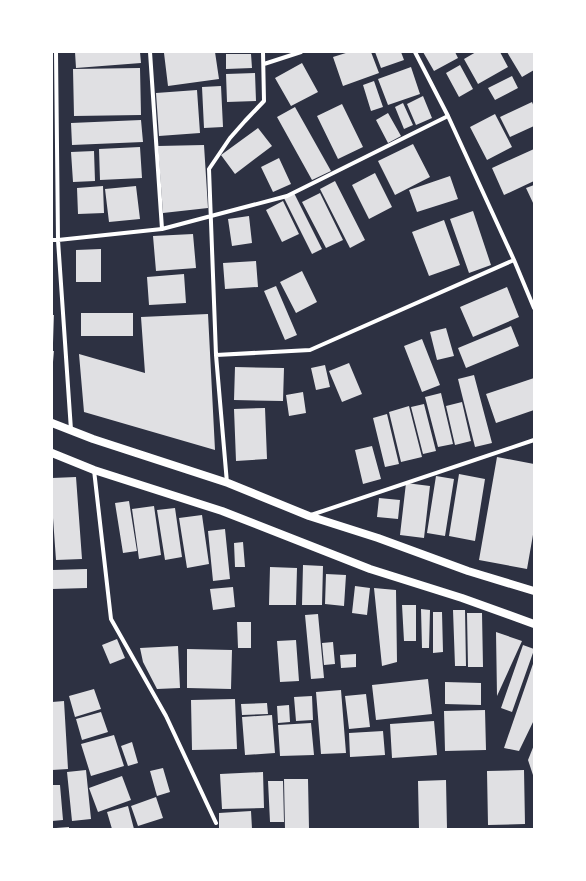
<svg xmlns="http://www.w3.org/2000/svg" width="586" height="881" viewBox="0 0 586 881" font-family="Commissioner,sans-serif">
<rect width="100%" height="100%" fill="#2d3142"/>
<path fill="#e0e0e3" d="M75,52H140L141,63L76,68Z
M171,52H215L219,79L168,86L164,53Z
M349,52H371L379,73L343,86L333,57Z
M375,52H401L404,60L381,68Z
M423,52H455L458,58L434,71Z
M476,52H500L508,67L478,84L464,59Z
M507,52H534V70L522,77Z
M226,54H251L252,68L226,69Z
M302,63L318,92L291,106L275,78Z
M460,65L473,89L459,97L446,73Z
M411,67L420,94L388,105L378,79Z
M140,68L141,115L74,116L73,69Z
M255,73L256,101L227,102L226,74Z
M512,76L518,88L495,100L488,88Z
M374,81L383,107L371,111L363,85Z
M221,86L223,127L204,128L202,87Z
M197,90L200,133L159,136L156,93Z
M423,96L432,118L416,125L407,104Z
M532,102L534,107V126L510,137L500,117Z
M403,103L413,125L404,129L395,107Z
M342,104L363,147L338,159L317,116Z
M295,107L331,171L312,180L277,117Z
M388,113L401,136L388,143L376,120Z
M495,114L512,147L487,160L470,127Z
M141,120L143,142L72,145L71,123Z
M258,128L272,146L235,174L221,155Z
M413,144L430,177L395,195L378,161Z
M204,145L208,208L163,213L158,146Z
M140,147L142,178L100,180L99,149Z
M534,149V181L504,195L492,168Z
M94,151L95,181L73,182L71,152Z
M279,158L291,184L273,192L261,167Z
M375,173L392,207L369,219L352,185Z
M450,176L458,199L417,212L409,190Z
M335,181L365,240L350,248L320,189Z
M534,185V205L526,188Z
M103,186L104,213L78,214L77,188Z
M136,186L140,219L109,222L105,189Z
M294,193L322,249L312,254L284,198Z
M320,193L343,240L326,248L302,202Z
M283,201L299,234L282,242L266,210Z
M473,211L491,265L469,273L450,219Z
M249,216L252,243L232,246L228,219Z
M444,220L460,265L429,276L412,232Z
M193,234L196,268L156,271L153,236Z
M101,249V282H76V250Z
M256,261L258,287L225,289L223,263Z
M302,271L317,302L296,313L280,282Z
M184,274L186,303L149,305L147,277Z
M276,286L297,335L285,340L264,291Z
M507,287L519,317L473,337L460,307Z
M81,313H133V336H81Z
M208,314L215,450L84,412L79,354L145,373L141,317Z
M52,315H54L53,343H52Z
M511,326L519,346L466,368L458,348Z
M446,328L454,356L437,360L430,332Z
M422,339L440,385L422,392L404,346Z
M52,351H54L53,362H52Z
M349,363L362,394L342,402L329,371Z
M325,365L330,387L316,390L311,368Z
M235,367L284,368L283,401L234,400Z
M474,375L492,443L475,447L458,379Z
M534,378V410L496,423L486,394Z
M303,392L306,413L289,416L286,395Z
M441,393L453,444L438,447L425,397Z
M462,402L471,441L455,445L446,406Z
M424,404L436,451L423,454L411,407Z
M409,406L422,457L401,462L389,412Z
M265,408L267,459L236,461L234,409Z
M387,414L399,464L385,467L373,418Z
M372,446L381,479L363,484L355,450Z
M497,457L534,464V529L527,569L479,560Z
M459,474L485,479L475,541L449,536Z
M436,476L454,479L445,536L427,533Z
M76,477L82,559L56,560L52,504V478Z
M406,483L430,486L424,538L400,535Z
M379,498L400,500L398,519L377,517Z
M129,501L137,551L123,553L115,503Z
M154,506L161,555L139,559L132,509Z
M175,508L182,557L165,560L157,510Z
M202,515L209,564L187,568L179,518Z
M225,529L230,579L213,581L208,531Z
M243,542L245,567H235L234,543Z
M303,565L323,566L322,605H302Z
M270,567L297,568L296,605H269Z
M87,569V588L52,589V570Z
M326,574L346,575L344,606L325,604Z
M355,586L370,588L367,615L352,613Z
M233,587L235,607L213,610L210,589Z
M374,588L396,590L397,662L382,666Z
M402,605H416V641H404Z
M421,609L430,610L429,648H422Z
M453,610H465L466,666H455Z
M433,612H442L443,652L433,653Z
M467,613H482L483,667H468Z
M318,614L324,678L311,679L305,615Z
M237,622H251V648H238Z
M496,632L522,641L497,696Z
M117,639L125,658L110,664L102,645Z
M296,640L299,681L280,682L277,641Z
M333,642L335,664L324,665L322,643Z
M523,645L534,649V650L512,712L501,708Z
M178,646L180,688L157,689L143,662L140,648Z
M187,649L232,650L231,689L187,688Z
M356,654V667L341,668L340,655Z
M534,661V720L519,751L504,748Z
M428,679L432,714L376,720L372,685Z
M445,682L481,683V705L445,704Z
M94,689L101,709L75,717L69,696Z
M341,690L346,753L321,754L316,692Z
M366,694L370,727L349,729L345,696Z
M312,696L313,720L296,721L294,697Z
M235,699L237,749L192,750L191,700Z
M64,701L68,769L52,770V702Z
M267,703L268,714L242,715L241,704Z
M289,705L290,722L278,723L277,706Z
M485,710L486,750L445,751L444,711Z
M101,712L108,732L82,740L76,719Z
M272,715L275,753L245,755L242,717Z
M434,721L437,755L392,758L390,724Z
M311,723L314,755L280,756L278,725Z
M383,731L385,755L350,757L349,733Z
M114,735L124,766L91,776L81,744Z
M132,742L138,763L128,766L121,746Z
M534,745V778L528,760Z
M163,768L170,792L157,796L150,771Z
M86,770L91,819L72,821L67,772Z
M524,770L525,824L488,825L487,771Z
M263,772L264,808L222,809L220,774Z
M122,776L131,800L98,812L89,788Z
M284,779H308L309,829H285Z
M446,780L447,829H419L418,781Z
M268,781H283L284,822H270Z
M52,785H60L63,820L52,821Z
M156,797L163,818L138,826L131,806Z
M128,806L134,829H112L107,812Z
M251,811L252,829H219V813Z
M69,827V829H56V828Z"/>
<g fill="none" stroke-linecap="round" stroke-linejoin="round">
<path stroke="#fff" stroke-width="4" d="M150,52L162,229
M415,52L448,116
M264,64L301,52
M52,240H58L56,52
M216,355L310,350L514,260
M71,430L58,240L162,229L287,196L448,116L514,260L534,308
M94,470L111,619L166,716L216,823
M227,483L216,355L209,169L230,138L245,121L264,101L263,52
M311,515L534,440"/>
<path stroke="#fff" stroke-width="8" d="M52,423L93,439L228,483L309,516L378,538L468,571L534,591
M52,453L94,470L222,511L370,569L462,598L534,624"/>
</g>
<rect width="586" height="881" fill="none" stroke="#ffffff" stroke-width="106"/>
</svg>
